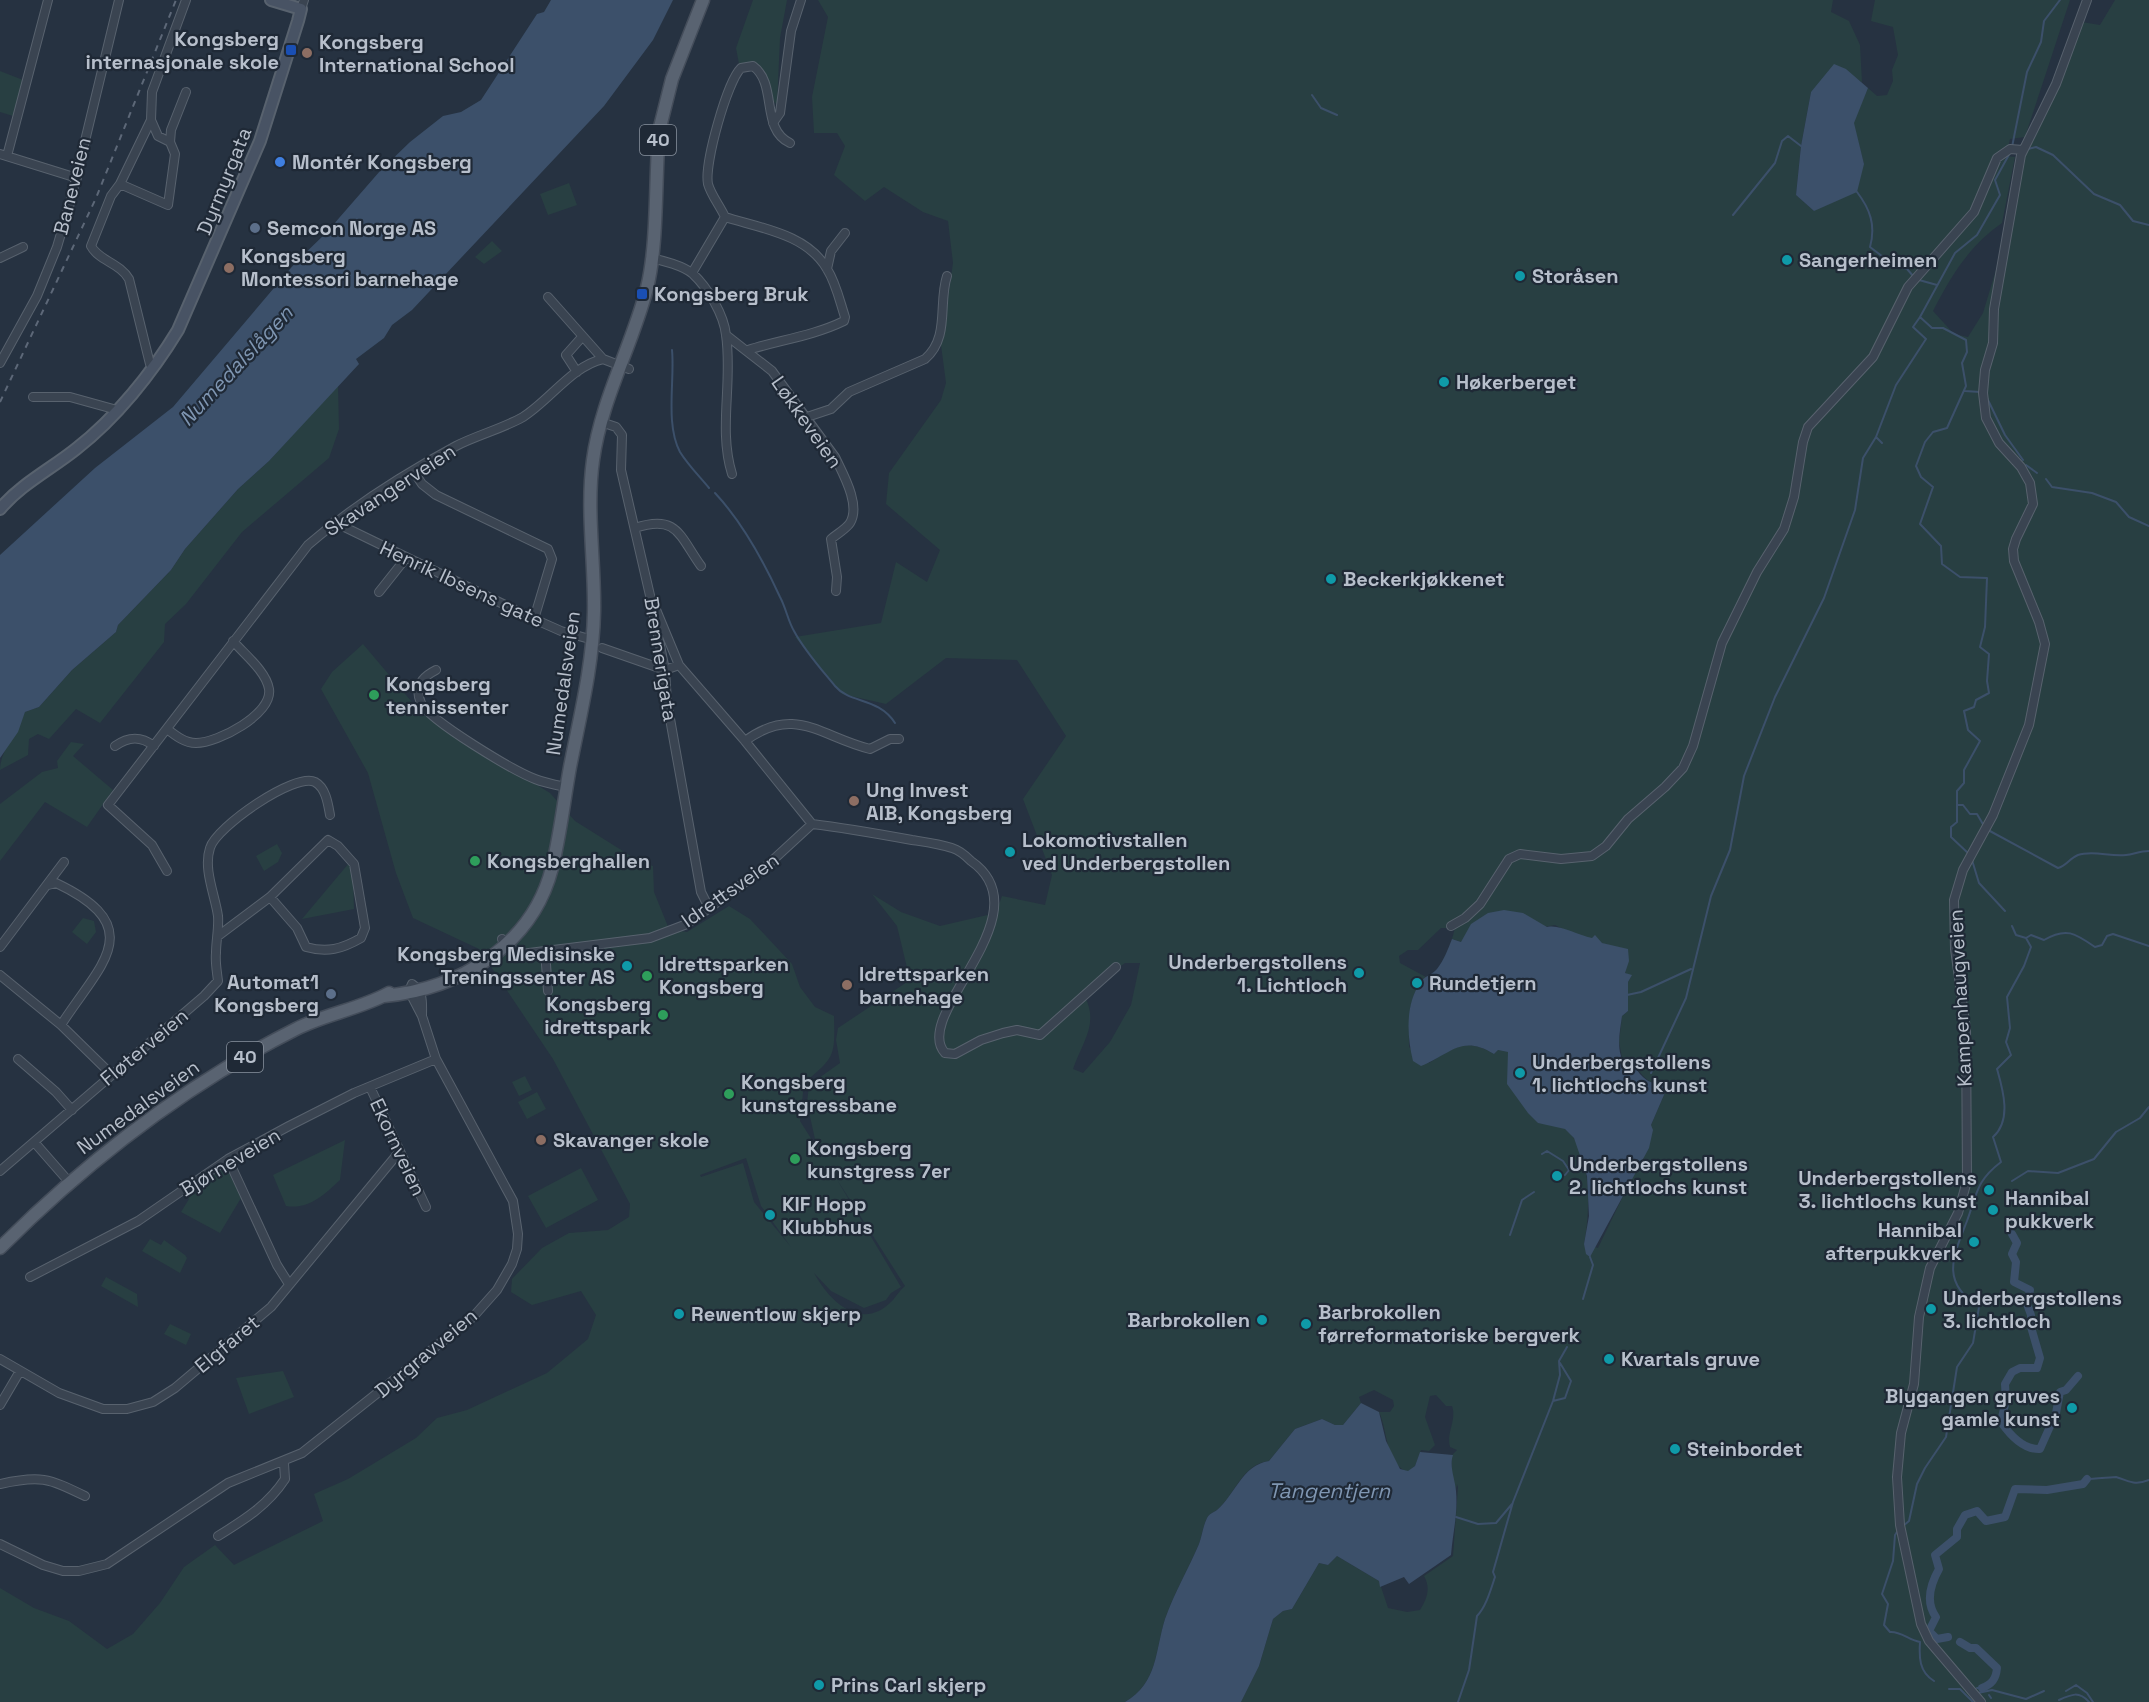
<svg xmlns="http://www.w3.org/2000/svg" width="2149" height="1702" viewBox="0 0 2149 1702" font-family="'Space Grotesk',sans-serif">
<rect width="100%" height="100%" fill="#263241"/>
<path fill="#283f42" fill-rule="evenodd" d="M753,0H787L780,38L777,105L766,93L757,71L739,64L736,48Z
M818,0H1833L1831,12L1849,21L1860,45L1862,82L1851,76L1846,69L1811,92L1801,146L1796,195L1814,211L1864,164L1853,123L1868,88L1877,96L1887,95L1893,81L1892,70L1898,55L1893,27L1871,21L1875,0H2070L2025,137L2010,139L2006,156L2015,157L2002,223C1969,246 1951,276 1933,311L1954,334L1968,337L1983,313L1998,263L2006,260L2026,151L2082,22L2100,25L2115,0H2149V1702H1241L1259,1666L1273,1619L1283,1611L1292,1609L1319,1563L1328,1565L1337,1556L1379,1581L1388,1608L1407,1612L1420,1610C1427,1599 1431,1588 1424,1576L1453,1556L1458,1487L1457,1484L1456,1489C1451,1478 1452,1468 1451,1456L1457,1450L1450,1447C1446,1432 1457,1420 1452,1406H1446L1436,1395L1430,1396L1425,1417L1435,1445L1429,1451L1421,1450L1415,1466L1408,1472C1385,1464 1388,1430 1379,1412H1390L1394,1406L1393,1400L1374,1390L1359,1397L1361,1403L1343,1425H1335L1322,1419L1295,1429L1269,1461C1242,1464 1235,1495 1217,1510C1213,1513 1210,1513 1207,1518C1203,1526 1202,1536 1199,1544C1188,1570 1174,1593 1165,1619C1155,1651 1158,1683 1125,1702H0V1588L34,1608L69,1621L107,1649L133,1634L160,1603L184,1567L215,1545L234,1565L323,1521L314,1494L348,1479L416,1438L437,1418L467,1410L547,1373L588,1339L596,1315L581,1291L532,1305L511,1292L512,1279L542,1248L569,1233L608,1230L629,1217L630,1204L553,1059L479,949L413,918L396,873L368,773L321,689L332,672L363,644L422,714L550,793L575,821L642,863L653,866L654,892L669,929L687,932L729,906L750,919L792,964L800,987L815,1007L834,1016C835,1057 835,1057 804,1083L800,1121L817,1148L807,1103L809,1085L840,1063L836,1040L838,1028L910,980L897,926L872,894L901,912L940,926L996,913L1002,896L1045,905L1052,875L1023,799L1066,736L1017,660L946,658L886,704L842,694L795,637L881,623L896,562L927,582L940,550L886,504L889,473L941,400L946,383L941,345L953,263L948,221L923,212L884,187L865,201L834,175L845,146L837,133H814L812,97L828,17ZM1555,925L1574,935L1602,943L1626,968L1625,973L1631,976L1628,982V1011L1622,1016L1619,1042L1623,1062C1626,1065 1634,1066 1636,1068C1646,1079 1650,1086 1666,1083L1667,1088L1651,1125L1643,1161L1639,1163L1598,1248L1584,1244C1590,1215 1593,1148 1565,1129C1558,1124 1547,1124 1538,1123L1509,1059V1052L1498,1050L1494,1054C1466,1037 1454,1047 1429,1063L1409,1047C1409,1023 1407,994 1426,977L1400,963L1399,956L1408,950H1418L1441,928H1455L1452,939L1461,942ZM1125,963H1140L1131,1005L1110,1042L1083,1073L1073,1069C1082,1043 1099,1024 1085,997L1093,986ZM746,1158L761,1206L791,1247L754,1202L743,1163L701,1177L700,1175ZM836,1178L905,1286C900,1290 897,1295 893,1300C862,1333 830,1302 814,1273L831,1291L864,1308L886,1300L891,1293L901,1287Z
M0,71L23,80L13,116L0,112Z
M569,183L577,205L548,215L540,194Z
M492,241L502,251L484,264L475,257Z
M338,385L339,429L329,458L242,532L186,604L165,624L164,642L100,723L76,709L49,739L38,734L29,739L28,755L0,770C0,750 18,732 25,712L39,707L72,670L116,632L118,625L171,570L185,549L238,489L269,461Z
M71,742L84,744L73,756L113,790L87,827L45,802L0,861V804L42,772L58,768L57,761Z
M277,844L282,853L278,862L264,871L256,856Z
M349,863L353,876L354,909L302,919Z
M83,918L94,921L96,932L87,944L72,932Z
M525,1076L532,1090L519,1096L512,1082Z
M537,1092L546,1109L527,1119L518,1102Z
M345,1140L340,1180C325,1194 309,1210 286,1206L273,1175Z
M224,1168H227L241,1198L220,1233L181,1212L189,1199L185,1195L188,1192Z
M581,1168L598,1200L546,1228L528,1196Z
M150,1239L161,1245L164,1240L185,1255L187,1258L180,1273L142,1251Z
M106,1277L137,1294L138,1307L101,1286Z
M170,1324L191,1334L186,1345L164,1334Z
M283,1371L294,1397L249,1414L236,1378Z"/>
<path fill="#3c506a" d="M551,0H673L653,40L604,106L412,310L392,325L384,338L356,359L359,364L269,461L238,489L185,549L171,570L118,625L116,632L72,670L39,707L25,712L18,732L0,758V555L95,468L173,407L296,262L326,233L380,171L410,142L443,116L461,112L481,100L537,14L544,12Z
M1834,64L1846,69L1868,88L1854,123L1864,164L1857,192L1814,211L1796,195L1801,146L1811,92Z
M1504,910L1523,913L1547,927C1560,924 1577,935 1592,938L1595,935L1602,943L1628,949L1629,961L1625,973L1632,975L1628,982V1011L1622,1016C1620,1031 1615,1053 1626,1065L1633,1063C1639,1075 1649,1087 1666,1083L1667,1088L1651,1125L1653,1130L1649,1148L1590,1257L1586,1254L1584,1244L1589,1216L1587,1176L1574,1138L1565,1129L1538,1123L1528,1113L1507,1084L1508,1052L1498,1050L1494,1054C1461,1034 1451,1054 1421,1066L1413,1061C1407,1037 1405,1005 1420,983C1424,976 1432,975 1437,969C1444,960 1448,949 1452,939L1461,942L1471,924L1488,913Z
M1361,1403L1379,1412L1386,1441L1400,1469L1408,1471L1415,1466L1420,1452L1453,1455C1449,1467 1455,1478 1456,1491C1458,1514 1453,1531 1451,1555L1409,1584L1404,1577L1380,1587L1379,1581L1337,1556L1328,1565L1319,1563L1292,1609L1283,1611L1273,1619L1259,1666L1241,1702H1125C1158,1683 1155,1651 1165,1619C1174,1593 1188,1570 1199,1544C1202,1536 1203,1526 1207,1518C1210,1513 1213,1513 1217,1510C1235,1495 1242,1465 1269,1461L1295,1429L1322,1419L1335,1425H1343Z"/>
<g fill="none" stroke-linecap="round" stroke-linejoin="round">
<path stroke="#3c506a" stroke-width="2" d="M1312,95L1321,108L1337,115
M2012,147L2027,72L2041,42L2044,21L2060,0
M2028,149L2036,147L2053,155L2094,194L2120,205L2133,221L2149,225
M1857,192C1870,209 1876,225 1870,247L1895,266L1907,269L1914,277
M1733,215L1775,163L1782,141L1788,136L1801,146
M1919,280L1937,285
M672,350C675,380 665,424 680,452C688,465 700,477 709,488
M1965,391L1980,392
M1987,398L2005,435L2023,460
M1876,437L1882,443
M2026,465L2037,473
M2046,479L2052,487L2092,493L2116,502L2129,517L2149,526
M715,493C743,523 763,560 780,597C786,608 788,621 794,631C804,650 821,669 835,686C850,704 878,697 895,723
M1958,805H1963L1970,814H1977L1984,826
M1988,830L2058,868C2066,866 2070,858 2078,855C2093,850 2110,857 2126,855C2134,854 2140,851 2149,851
M1969,854L1951,837V827L1957,822V791L1964,783V770L1980,741L1968,730L1964,711L1974,707L1976,700L1989,693L1987,681L1989,654L1980,647L1985,627L1987,578L1960,577L1942,564L1941,546L1920,524L1933,487L1921,477L1916,466L1925,442L1933,432L1947,428L1966,386L1962,363L1967,352L1966,340L1943,328H1932L1920,317L1955,253L1977,235L2000,195L1995,180L2011,151
M1972,860L1979,883L2005,911
M2026,938L2031,935L2044,940C2066,927 2075,933 2095,947L2102,945L2107,936L2113,934L2149,946
M1627,995L1641,992L1691,969
M1651,1073L1686,998L1711,896L1730,850L1744,776L1775,697L1824,598L1855,510L1863,458L1876,437L1896,385L1926,339L1913,327L1920,317
M1542,1154L1547,1151L1563,1161L1569,1170L1565,1175
M2012,1181L2028,1171L2058,1173L2094,1159L2116,1132L2140,1118L2149,1107
M1510,1235L1522,1200L1534,1192
M1583,1299L1593,1265L1590,1257
M1553,1401L1565,1398L1571,1381L1560,1363
M2087,1479C2091,1479 2114,1477 2116,1477C2130,1481 2134,1486 2149,1480
M1456,1517L1478,1524L1496,1523L1512,1504
M1903,1526L1909,1521L1917,1484L1925,1468L1946,1437L1957,1367L1973,1343L1979,1307C1940,1282 1953,1257 1967,1221C1977,1194 1976,1181 2001,1162L1993,1137C2012,1120 2003,1090 1997,1069L2011,1055L2006,1042L2010,1028L2007,997L2024,966L2031,947L2026,938L2016,935L2012,926
M1899,1529L1895,1535L1893,1561L1882,1594L1888,1604L1884,1625L1890,1632C1901,1631 1908,1640 1920,1642C1919,1657 1919,1672 1934,1681
M1977,1688H1982
M1949,1689H1960L1973,1702
M2066,1691L2076,1685L2087,1693L2093,1702
M1978,1693L1992,1690L2026,1699L2044,1691
M1989,1695L1991,1698
M2059,1700C2072,1694 2079,1691 2089,1702
M1458,1702L1469,1670L1477,1616C1486,1607 1491,1589 1495,1577L1493,1572L1513,1502L1553,1401L1560,1375L1559,1361L1567,1347"/>
<path stroke="#3c506a" stroke-width="8" d="M2012,1234L2017,1243L2012,1254L2016,1262L2014,1282L2030,1290L2027,1304L2031,1315V1327L2040,1358L2037,1368H2020L2012,1372L2005,1384L2006,1400L2001,1422C2010,1435 2023,1450 2040,1449L2056,1413L2060,1392L2066,1390L2078,1376
M1948,1637L1937,1639L1929,1631L1936,1617C1925,1602 1930,1585 1939,1569L1935,1555L1957,1537V1529L1965,1515L1977,1511L1986,1521L2005,1517L2015,1489L2047,1490L2083,1484L2087,1479
M1960,1642L1970,1648H1976L1997,1668C1996,1679 1992,1684 1982,1688"/>
<g stroke="#58626e" stroke-width="10">
<path id="street" d="M301,9L304,0
M151,120L158,136L170,142
M773,123L780,113L791,31L801,0
M0,154L77,178
M7,156L48,0
M120,184L168,205L175,154L170,142L171,130L186,92
M725,217C720,206 711,195 708,184C704,164 727,82 741,68L753,66C778,84 760,129 790,143
M0,258L23,247
M650,258C662,260 684,266 693,274C708,288 724,315 726,335C733,382 718,429 732,474
M827,269L831,251L845,233
M692,273L725,217C760,228 807,234 827,269C836,283 840,302 845,317L844,321C813,336 780,340 748,350
M548,297L603,359
M726,335L772,371L835,457C843,474 861,505 850,523C846,529 837,534 831,539L837,577L836,591
M0,363L37,296L57,247L70,203L119,0
M150,364L129,279C120,263 99,261 91,246L111,196L120,184L151,120L152,92L186,0
M577,372L566,355L582,337
M33,397H70L117,410
M807,417L831,409L849,392L925,359C950,338 938,303 947,276
M601,422L616,427L622,435L621,470L652,604
M414,472L422,484L436,495L548,549L552,559L534,619
M334,522L534,619L561,631L593,640
M635,528C677,514 679,535 701,566
M379,592L406,558
M652,600L679,665L745,741L812,824C846,828 879,834 912,840C925,842 940,844 952,848C959,850 966,856 971,861C1047,914 910,1015 945,1053L955,1054L981,1040L1003,1033L1017,1030L1040,1035L1116,967
M654,616L665,670L667,702L701,892L709,908
M602,648L665,670L679,665
M436,670C422,677 414,687 421,703C430,721 514,771 535,779C545,783 556,785 566,787
M167,729C176,736 185,743 196,743C218,743 273,714 269,689C266,671 244,654 233,641
M745,741C795,704 821,737 870,749L890,739H899
M115,746C129,736 141,736 154,746
M167,871L152,845L108,805L308,545C352,507 404,474 456,446C477,435 502,429 523,417C550,400 572,366 603,359L629,369
M48,885L56,883C151,928 99,965 61,1025
M1451,926L1465,918L1480,904L1509,859L1520,854L1561,859L1592,856L1606,846L1628,819L1665,787L1683,768L1693,746L1722,643L1757,572L1784,529L1794,497L1803,442L1808,427L1873,357L1908,287L1974,212L1997,158L2010,149L2023,150
M218,936L270,897L328,840L338,846L354,864L365,928L361,938C342,949 327,953 306,947L297,928L270,897
M502,939L517,953L521,954L650,938L687,924L762,870L812,824
M0,947L64,862
M545,951L548,991
M0,975L61,1025L111,1074
M18,1059L56,1092L72,1110
M370,1087L426,1207
M35,1143L70,1183
M228,1159L277,1265L289,1284
M0,1171L204,996L218,981C217,972 215,962 216,953C216,941 219,928 218,916C215,895 203,869 210,848C216,827 295,772 315,782C326,788 328,804 330,815
M30,1277L138,1221L228,1159L289,1126L354,1093L436,1059
M0,1359L59,1393L103,1409H127L153,1402L175,1388L271,1307L400,1151
M0,1405L20,1371
M0,1484C40,1475 48,1478 85,1496
M218,1536C244,1520 268,1505 285,1479L284,1463
M0,1544L43,1565L63,1571H79L107,1564L228,1483L302,1453L473,1317L497,1290L512,1264L517,1249L518,1234L513,1201L436,1059L422,1016L409,991L412,984C424,992 422,1003 422,1016
M1981,1702L1929,1641L1921,1624L1900,1525L1897,1477L1901,1433L1914,1384L1919,1317L1930,1268L1958,1213L1967,1181L1966,1029L1955,949L1954,900L1963,870L1993,815L2029,725L2045,644L2039,622L2014,561L2013,549L2016,539L2033,504L2030,483L2021,467L1999,443L1986,418L1983,393L1985,370L1993,343L1994,309L2021,155L2056,84L2087,0"/>
</g>
<g stroke="#58626e" stroke-width="14">
<path id="secondary" d="M0,509C21,484 51,469 76,449C116,418 152,373 178,330L260,141L298,21L301,9L271,0"/>
</g>
<g stroke="#444d5a" stroke-width="15">
<path id="primary" d="M384,996C459,989 532,946 552,868C560,836 564,800 570,767C580,716 593,665 594,612C595,562 586,510 593,460C601,400 632,346 647,288C658,243 655,179 659,131L672,79L703,0
M0,1248C87,1161 185,1085 296,1029C325,1014 360,1009 389,993"/>
</g>
<use href="#street" stroke="#3a4451" stroke-width="8"/>
<use href="#secondary" stroke="#485364" stroke-width="10"/>
<use href="#primary" stroke="#596371" stroke-width="12"/>
<path stroke="#5d6878" stroke-width="2" stroke-dasharray="6 6" stroke-linecap="butt" d="M0,402L96,198L176,0"/>
</g>
<g fill="#1a4fb4" stroke="#1f2936" stroke-width="2">
<rect x="285" y="44" width="12" height="12" rx="3"/>
<rect x="636" y="288" width="12" height="12" rx="3"/>
</g>
<g fill="#8d6e63" stroke="#1f2936" stroke-width="2">
<circle cx="307" cy="53" r="6"/>
<circle cx="229" cy="268" r="6"/>
<circle cx="854" cy="801" r="6"/>
<circle cx="847" cy="985" r="6"/>
<circle cx="541" cy="1140" r="6"/>
</g>
<circle fill="#3f7fe0" stroke="#1f2936" stroke-width="2" cx="280" cy="162" r="6"/>
<g fill="#5c6f8a" stroke="#1f2936" stroke-width="2">
<circle cx="255" cy="228" r="6"/>
<circle cx="331" cy="994" r="6"/>
</g>
<g fill="#0f9aa8" stroke="#1f2936" stroke-width="2">
<circle cx="1787" cy="260" r="6"/>
<circle cx="1520" cy="276" r="6"/>
<circle cx="1444" cy="382" r="6"/>
<circle cx="1331" cy="579" r="6"/>
<circle cx="1010" cy="852" r="6"/>
<circle cx="627" cy="966" r="6"/>
<circle cx="1359" cy="973" r="6"/>
<circle cx="1417" cy="983" r="6"/>
<circle cx="1520" cy="1073" r="6"/>
<circle cx="1557" cy="1176" r="6"/>
<circle cx="1989" cy="1190" r="6"/>
<circle cx="1993" cy="1210" r="6"/>
<circle cx="770" cy="1215" r="6"/>
<circle cx="1974" cy="1242" r="6"/>
<circle cx="1931" cy="1309" r="6"/>
<circle cx="679" cy="1314" r="6"/>
<circle cx="1262" cy="1320" r="6"/>
<circle cx="1306" cy="1324" r="6"/>
<circle cx="1609" cy="1359" r="6"/>
<circle cx="2072" cy="1408" r="6"/>
<circle cx="1675" cy="1449" r="6"/>
<circle cx="819" cy="1685" r="6"/>
</g>
<g fill="#2e9e5b" stroke="#1f2936" stroke-width="2">
<circle cx="374" cy="695" r="6"/>
<circle cx="475" cy="861" r="6"/>
<circle cx="647" cy="976" r="6"/>
<circle cx="663" cy="1015" r="6"/>
<circle cx="729" cy="1094" r="6"/>
<circle cx="795" cy="1159" r="6"/>
</g>
<g text-anchor="middle" stroke-width="4.5" stroke-linejoin="round" paint-order="stroke">
<g fill="#1f2936" stroke="#89929e" stroke-width="1.5">
<rect x="640" y="125" width="36" height="30" rx="4.5"/>
<rect x="227" y="1042" width="36" height="30" rx="4.5"/>
</g>
<g font-size="18" font-weight="bold" fill="#b7bfcb">
<text x="658" y="146">40</text>
<text x="245" y="1063">40</text>
</g>
<g font-size="20" font-weight="bold" fill="#b7bfcb" stroke="#1f2936" text-anchor="start">
<text x="279" y="46" text-anchor="end">Kongsberg<tspan x="279" dy="23">internasjonale skole</tspan></text>
<text x="319" y="49">Kongsberg<tspan x="319" dy="23">International School</tspan></text>
<text x="292" y="169">Montér Kongsberg</text>
<text x="267" y="235">Semcon Norge AS</text>
<text x="241" y="263">Kongsberg<tspan x="241" dy="23">Montessori barnehage</tspan></text>
<text x="1799" y="267">Sangerheimen</text>
<text x="1532" y="283">Storåsen</text>
<text x="654" y="301">Kongsberg Bruk</text>
<text x="1456" y="389">Høkerberget</text>
<text x="1343" y="586">Beckerkjøkkenet</text>
<text x="386" y="691">Kongsberg<tspan x="386" dy="23">tennissenter</tspan></text>
<text x="866" y="797">Ung Invest<tspan x="866" dy="23">AIB, Kongsberg</tspan></text>
<text x="1022" y="847">Lokomotivstallen<tspan x="1022" dy="23">ved Underbergstollen</tspan></text>
<text x="487" y="868">Kongsberghallen</text>
<text x="615" y="961" text-anchor="end">Kongsberg Medisinske<tspan x="615" dy="23">Treningssenter AS</tspan></text>
<text x="1347" y="969" text-anchor="end">Underbergstollens<tspan x="1347" dy="23">1. Lichtloch</tspan></text>
<text x="659" y="971">Idrettsparken<tspan x="659" dy="23">Kongsberg</tspan></text>
<text x="859" y="981">Idrettsparken<tspan x="859" dy="23">barnehage</tspan></text>
<text x="319" y="989" text-anchor="end">Automat1<tspan x="319" dy="23">Kongsberg</tspan></text>
<text x="1429" y="990">Rundetjern</text>
<text x="651" y="1011" text-anchor="end">Kongsberg<tspan x="651" dy="23">idrettspark</tspan></text>
<text x="1532" y="1069">Underbergstollens<tspan x="1532" dy="23">1. lichtlochs kunst</tspan></text>
<text x="741" y="1089">Kongsberg<tspan x="741" dy="23">kunstgressbane</tspan></text>
<text x="553" y="1147">Skavanger skole</text>
<text x="807" y="1155">Kongsberg<tspan x="807" dy="23">kunstgress 7er</tspan></text>
<text x="1569" y="1171">Underbergstollens<tspan x="1569" dy="23">2. lichtlochs kunst</tspan></text>
<text x="1977" y="1185" text-anchor="end">Underbergstollens<tspan x="1977" dy="23">3. lichtlochs kunst</tspan></text>
<text x="2005" y="1205">Hannibal<tspan x="2005" dy="23">pukkverk</tspan></text>
<text x="782" y="1211">KIF Hopp<tspan x="782" dy="23">Klubbhus</tspan></text>
<text x="1962" y="1237" text-anchor="end">Hannibal<tspan x="1962" dy="23">afterpukkverk</tspan></text>
<text x="1943" y="1305">Underbergstollens<tspan x="1943" dy="23">3. lichtloch</tspan></text>
<text x="1318" y="1319">Barbrokollen<tspan x="1318" dy="23">førreformatoriske bergverk</tspan></text>
<text x="691" y="1321">Rewentlow skjerp</text>
<text x="1250" y="1327" text-anchor="end">Barbrokollen</text>
<text x="1621" y="1366">Kvartals gruve</text>
<text x="2060" y="1403" text-anchor="end">Blygangen gruves<tspan x="2060" dy="23">gamle kunst</tspan></text>
<text x="1687" y="1456">Steinbordet</text>
<text x="831" y="1692">Prins Carl skjerp</text>
</g>
<g font-size="20" fill="#b7bfcb" stroke="#1f2936">
<text transform="translate(224 181) rotate(-68)" y="7">Dyrmyrgata</text>
<text transform="translate(72 186) rotate(-76)" y="7">Baneveien</text>
<text transform="translate(807 422) rotate(55)" y="7">Løkkeveien</text>
<text transform="translate(390 490) rotate(-33)" y="7">Skavangerveien</text>
<text transform="translate(462 584) rotate(25)" y="7">Henrik Ibsens gate</text>
<text transform="translate(661 659) rotate(81)" y="7">Brennerigata</text>
<text transform="translate(563 683) rotate(-82)" y="7">Numedalsveien</text>
<text transform="translate(730 890) rotate(-35)" y="7">Idrettsveien</text>
<text transform="translate(1960 998) rotate(-93)" y="7">Kampenhaugveien</text>
<text transform="translate(144 1047) rotate(-40)" y="7">Fløterveien</text>
<text transform="translate(138 1107) rotate(-36)" y="7">Numedalsveien</text>
<text transform="translate(398 1147) rotate(65)" y="7">Ekornveien</text>
<text transform="translate(230 1162) rotate(-31)" y="7">Bjørneveien</text>
<text transform="translate(227 1344) rotate(-40)" y="7">Elgfaret</text>
<text transform="translate(426 1353) rotate(-40)" y="7">Dyrgravveien</text>
</g>
<g font-size="21" font-style="italic" fill="#7f96b2" stroke="#1f2936">
<text transform="translate(236 366) rotate(-47)" y="7">Numedalslågen</text>
<text x="1329" y="1498">Tangentjern</text>
</g>
</g>
</svg>
